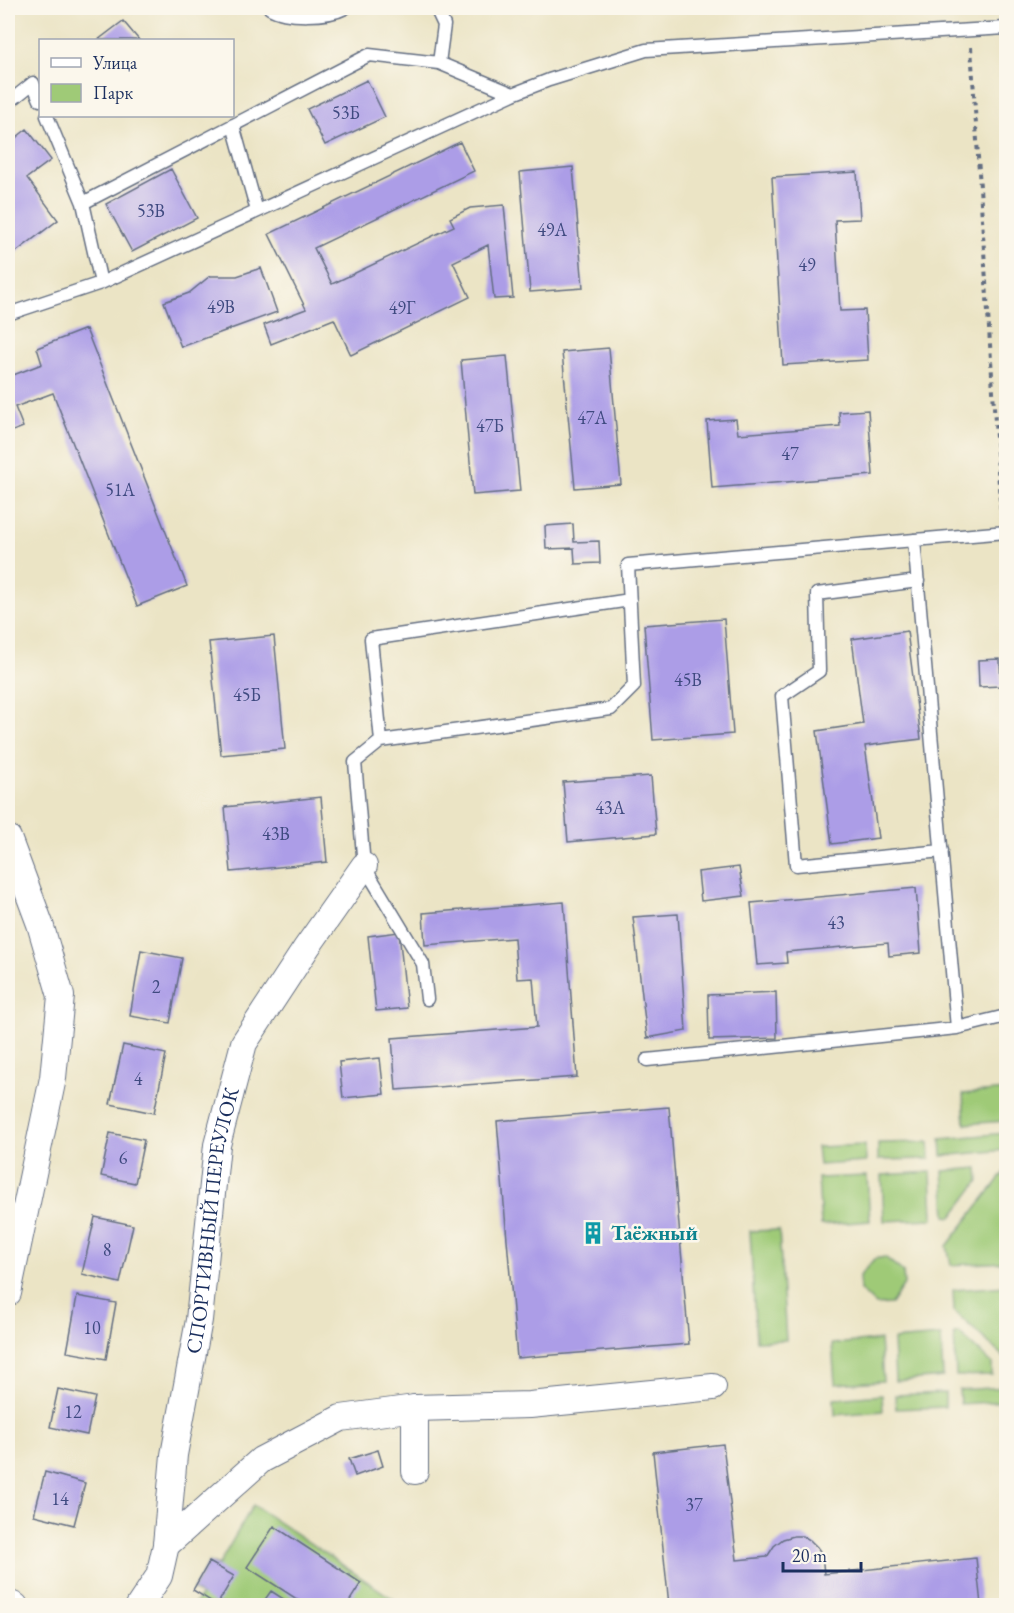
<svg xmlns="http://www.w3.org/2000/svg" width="1014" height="1613" viewBox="0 0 1014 1613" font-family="'EB Garamond',serif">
<rect width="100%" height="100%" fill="#fbf7ec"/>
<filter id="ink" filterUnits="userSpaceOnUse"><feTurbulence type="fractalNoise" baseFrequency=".0167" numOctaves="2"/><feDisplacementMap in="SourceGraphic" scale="12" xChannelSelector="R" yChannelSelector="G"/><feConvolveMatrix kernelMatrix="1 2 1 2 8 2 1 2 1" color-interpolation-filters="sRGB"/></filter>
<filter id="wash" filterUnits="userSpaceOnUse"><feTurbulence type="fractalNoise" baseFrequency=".008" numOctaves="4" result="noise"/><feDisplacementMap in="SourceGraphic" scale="24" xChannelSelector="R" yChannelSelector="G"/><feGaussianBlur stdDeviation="1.35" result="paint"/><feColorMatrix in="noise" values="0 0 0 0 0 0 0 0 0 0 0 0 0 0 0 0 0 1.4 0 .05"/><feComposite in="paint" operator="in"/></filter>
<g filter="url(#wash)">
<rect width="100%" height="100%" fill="#ebe4c5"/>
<path fill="#9fca77" stroke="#5d7c6a" stroke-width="1.5" d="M1006,1090V1121L965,1124L963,1094Z
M1006,1133V1150L942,1156L941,1139Z
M929,1142L930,1159L878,1160V1143Z
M865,1145L866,1162L819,1165L817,1147Z
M978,1168L979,1181L952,1217L946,1216L943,1171Z
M1006,1170V1262L951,1265L947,1246Z
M931,1172L933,1219L884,1221L882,1175Z
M867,1176L870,1221L821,1225L818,1178Z
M779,1230L786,1340L756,1341L750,1231Z
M885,1257L903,1272L904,1284L891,1304L876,1305L860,1290L859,1277L874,1259Z
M1006,1286V1359L954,1311L953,1290Z
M959,1333L992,1363V1375L956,1376L954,1334Z
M941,1336L943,1377L895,1381L893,1340Z
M880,1340L883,1381L835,1384L832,1344Z
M1006,1387V1401L960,1404L959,1390Z
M945,1393V1407L896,1409L895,1395Z
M882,1395L883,1411L835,1415L834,1399Z
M253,1505L402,1605H194L201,1595L193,1590L209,1562L218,1566Z"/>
<g id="blocks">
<path fill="#ac9de7" d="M123,21L139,40H98Z
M367,80L385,117L325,145L307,109Z
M27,129L51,160L27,178L58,220L8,258V144Z
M460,142L474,171L314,248L332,284L454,226L450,218L470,208L504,205L513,298L494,299L488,245L453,262L470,297L351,355L334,319L271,344L264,325L306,309L269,234Z
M573,167L583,288L530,292L520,172Z
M171,169L197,218L132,252L106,204Z
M857,172L860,219L835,220L840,311L865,310L868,360L783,365L772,177Z
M261,268L277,312L181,347L164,302L189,293L210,276H237Z
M86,329L187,586L137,606L53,393L15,407L23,427L8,433V377L42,364L37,348Z
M609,348L621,484L575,488L562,352Z
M507,356L520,491L473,495L461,360Z
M868,410L873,475L712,488L707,421L736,419L738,434L840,426L839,412Z
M573,524L574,542L599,541L600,563L575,564L574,548L546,549L545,526Z
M724,619L733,734L653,740L644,625Z
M907,631L921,739L865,746L878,838L832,844L817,731L863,724L852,639Z
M274,636L285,749L221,755L209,642Z
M1000,659L1001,686L979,687L978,660Z
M651,776L656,834L568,842L563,782Z
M321,797L327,862L231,872L225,807Z
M739,867L744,896L701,901L698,872Z
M916,888L921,953L889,956L888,943L786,952L787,963L757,965L751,903Z
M564,902L577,1077L396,1090L392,1038L537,1027L533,978L517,979L514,938L425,945L423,913Z
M678,914L686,1031L647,1038L633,917Z
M399,932L407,1008L376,1011L368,936Z
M141,950L182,958L170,1023L130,1016Z
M776,992L777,1038L709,1040L708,995Z
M123,1045L166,1054L154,1113L110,1104Z
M380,1058L384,1094L343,1098L339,1062Z
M669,1107L689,1344L517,1358L497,1121Z
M110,1133L144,1140L135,1183L101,1176Z
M95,1217L133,1225L120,1283L82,1274Z
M77,1296L116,1303L106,1359L67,1352Z
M58,1389L95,1397L87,1435L50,1427Z
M723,1444L737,1560L767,1557L774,1546L783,1539L794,1536H803L810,1540L817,1547L822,1554L824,1574L976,1558L981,1605H669L653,1452Z
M378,1450L383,1466L355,1476L349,1459Z
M45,1472L85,1483L74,1525L34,1515Z
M274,1526L361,1583L347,1605H306L247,1567Z
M209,1562L234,1576L217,1605L193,1590Z
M271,1591L293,1605H261Z"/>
</g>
</g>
<g filter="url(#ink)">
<use href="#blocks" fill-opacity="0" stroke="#646e82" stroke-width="1.5"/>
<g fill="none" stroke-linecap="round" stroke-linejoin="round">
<g stroke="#646e82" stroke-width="15">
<path id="lane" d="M270,8C287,18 328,17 345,8
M436,8L444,25L439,63
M8,103L33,83L40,100
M47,116L83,203
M233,125L257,211
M101,283L513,94L549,80L646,50L1006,28
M8,314L101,283L83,203L369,55L439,63L513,94
M914,540L957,1028L1006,1016
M918,581L817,594L819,671L782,696L796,865L942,851
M381,741L371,639L630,600
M427,999L423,964L364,866L355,762L381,741L611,709L634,686L628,565L1006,532
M647,1060L957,1028"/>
</g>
<g stroke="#646e82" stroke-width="28">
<g id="street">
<path d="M8,838L40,924L61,996L53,1078L8,1293"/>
<path d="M415,1408V1471"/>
<path d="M166,1545L261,1460L341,1418L415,1408L530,1405L713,1387"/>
<path d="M8,1603L15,1606"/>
<path id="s1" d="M139,1606L159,1576L166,1545L174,1455L199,1320L217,1145L244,1043L307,947L364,866"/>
</g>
</g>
<path stroke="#646e82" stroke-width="4" stroke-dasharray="4.5 4.5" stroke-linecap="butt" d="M971,47L1001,516
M1003,550L1006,594"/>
<use href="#lane" stroke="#fff" stroke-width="12"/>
<use href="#street" stroke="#fff" stroke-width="26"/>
</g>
</g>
<defs>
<g id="building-bare" transform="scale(1.8)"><path d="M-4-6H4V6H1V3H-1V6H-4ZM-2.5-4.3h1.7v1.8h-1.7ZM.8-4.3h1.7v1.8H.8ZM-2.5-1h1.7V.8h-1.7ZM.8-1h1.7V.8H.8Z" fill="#0f9aa8" stroke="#fbf7ec" stroke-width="2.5" paint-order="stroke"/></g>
</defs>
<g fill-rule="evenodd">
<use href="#building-bare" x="593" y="1233"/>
</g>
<g text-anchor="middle" stroke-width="5" stroke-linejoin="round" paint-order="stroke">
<g font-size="18" fill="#3f4a80">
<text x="346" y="119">53Б</text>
<text x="151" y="217">53В</text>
<text x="552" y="236">49А</text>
<text x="807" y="271">49</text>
<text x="221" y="313">49В</text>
<text x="402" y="314">49Г</text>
<text x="592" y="424">47А</text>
<text x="490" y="432">47Б</text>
<text x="790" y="460">47</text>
<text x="120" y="496">51А</text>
<text x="688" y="686">45В</text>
<text x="247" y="701">45Б</text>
<text x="610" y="814">43А</text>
<text x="276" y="840">43В</text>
<text x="836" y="929">43</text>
<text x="156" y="993">2</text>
<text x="138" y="1085">4</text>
<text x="123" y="1164">6</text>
<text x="107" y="1256">8</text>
<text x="92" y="1334">10</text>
<text x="73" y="1418">12</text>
<text x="60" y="1505">14</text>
<text x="694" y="1511">37</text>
</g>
<g font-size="21" fill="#1b2f5e" stroke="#fbf7ec">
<text dy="7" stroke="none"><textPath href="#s1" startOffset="396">СПОРТИВНЫЙ ПЕРЕУЛОК</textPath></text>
</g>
<g font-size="21" font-weight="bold" fill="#0d838f" stroke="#fbf7ec" text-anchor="start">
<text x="611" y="1240">Таёжный</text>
</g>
</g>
<rect width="1014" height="1613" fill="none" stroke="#fbf7ec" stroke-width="30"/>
<rect x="39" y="39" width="195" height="78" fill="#fbf7ec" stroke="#a1a7b3" stroke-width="1.5"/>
<rect x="51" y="58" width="30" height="9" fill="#ffffff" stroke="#a1a7b3" stroke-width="1.5"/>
<text x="93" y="69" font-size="18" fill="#1b2f5e">Улица</text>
<rect x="51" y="84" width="30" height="18" fill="#9fca77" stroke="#a1a7b3" stroke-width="1.5"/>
<text x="93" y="99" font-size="18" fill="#1b2f5e">Парк</text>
<path d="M783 1562v9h78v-9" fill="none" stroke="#1b2f5e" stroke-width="3"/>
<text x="792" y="1562" font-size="18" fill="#1b2f5e" stroke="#fbf7ec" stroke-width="4.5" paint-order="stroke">20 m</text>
</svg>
